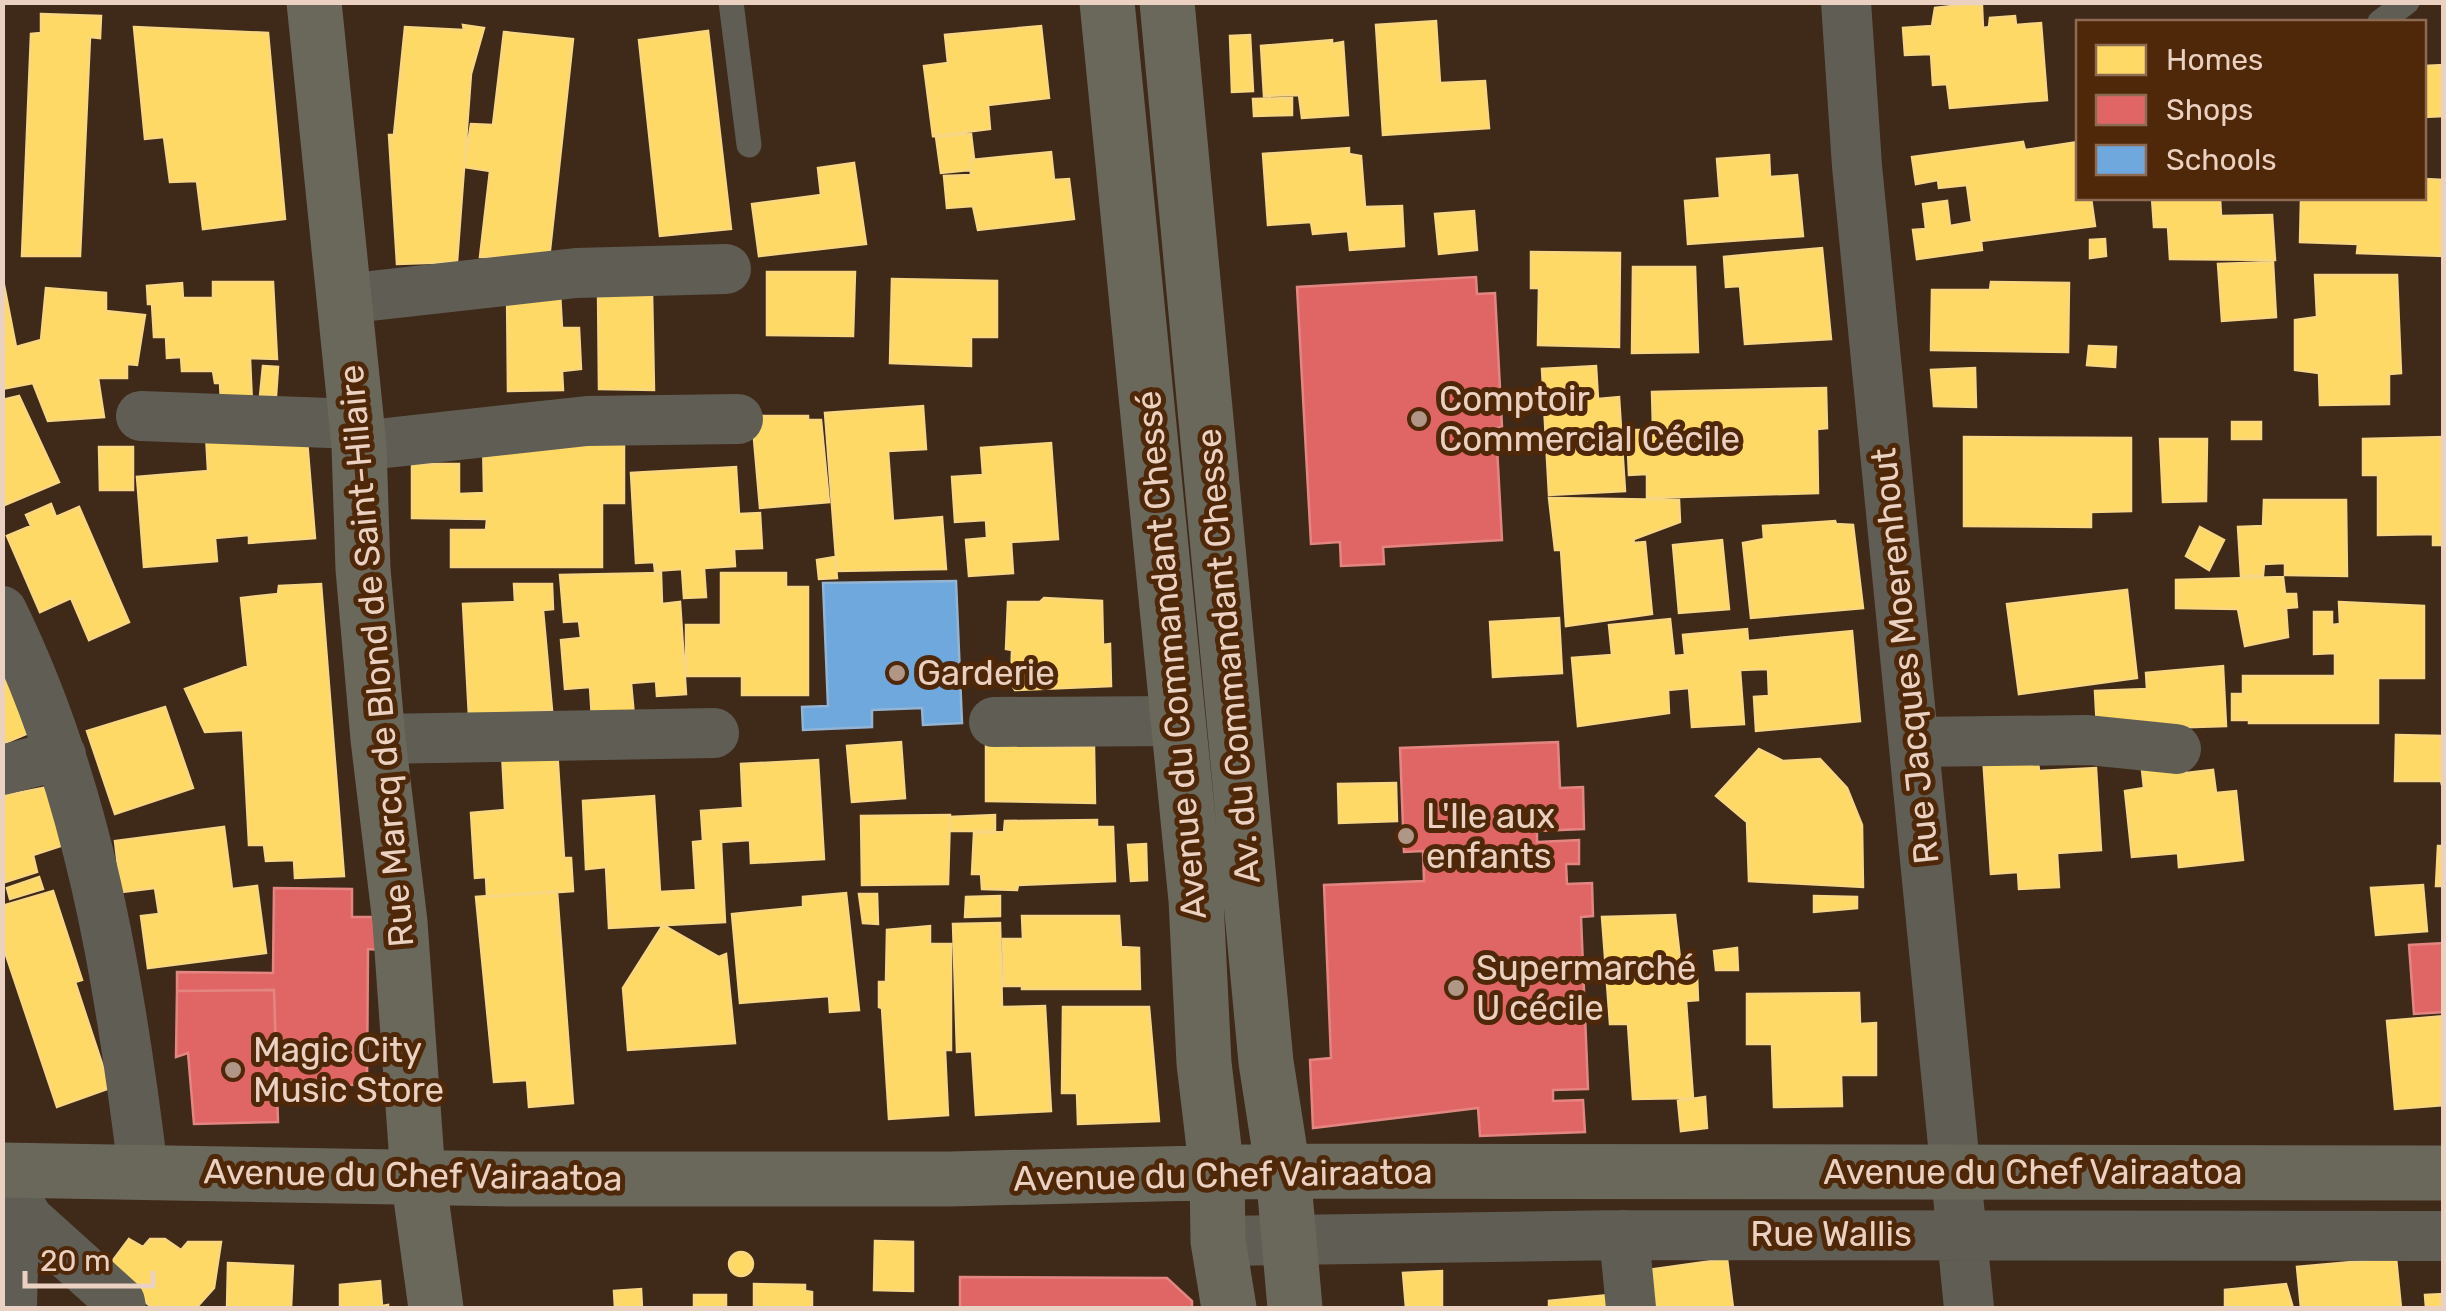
<svg xmlns="http://www.w3.org/2000/svg" width="2446" height="1311" viewBox="0 0 2446 1311" font-family="Rubik,sans-serif">
<rect width="100%" height="100%" fill="#3f2919"/>
<path fill="#ffd966" stroke="#f9d781" stroke-width="2.5" d="M1971,4L1982,6L1983,28L1989,27L1990,18L2015,16L2016,25L2041,23L2047,100L1950,108L1947,84L1933,85L1931,54L1905,55L1903,28L1932,26L1935,8Z
M41,14L101,16L100,38L90,37L80,256H22L31,34L41,33Z
M1436,21L1440,83L1485,81L1489,128L1383,135L1376,25Z
M463,25L484,28L471,74L457,262L397,264L389,135H394L405,27L464,30Z
M1041,26L1049,98L988,105L990,129L933,136L924,66L948,63L945,35Z
M134,27L268,33L285,219L203,229L197,181L170,182L164,137L145,139Z
M708,31L731,229L660,236L639,40Z
M504,32L573,39L549,259L480,257L490,171L464,167L471,124L493,125Z
M1250,35L1253,91L1232,92L1230,36Z
M1332,40V44L1343,42L1348,115L1302,118L1299,95L1264,96L1261,46Z
M2444,65V116L2424,117V66Z
M1292,98V115L1254,116L1253,99Z
M971,134L974,159L970,160L971,170L941,173L936,137Z
M2023,142L2025,150L2078,142V198H2091L2095,226L1981,241L1982,250L1917,259L1913,230L1926,229L1923,204L1947,201L1950,226L1972,222L1967,185L1939,188L1938,180L1916,184L1912,157Z
M1349,148V154L1361,156L1365,207L1402,206L1404,246L1350,250L1348,231L1313,234L1311,222L1268,225L1263,154Z
M1051,152L1054,180L1069,179L1074,219L978,230L973,206L947,208L944,176L971,175L970,160Z
M1769,155L1770,177L1797,175L1803,236L1688,244L1685,201L1720,198L1717,159Z
M854,163L866,244L759,256L752,204L821,195L818,168Z
M2424,179L2444,180V256L2357,253L2358,244L2300,242L2301,198H2424Z
M2152,198H2220L2221,216L2272,215L2275,260L2170,259L2168,227H2154Z
M1474,211L1477,250L1439,254L1435,214Z
M2105,239L2106,256L2090,258V240Z
M1822,248L1831,339L1745,344L1740,286L1726,287L1724,257Z
M1531,252L1620,253L1619,347L1538,345L1539,288H1531Z
M2273,262L2276,317L2222,321L2218,264Z
M1633,267H1695L1698,352L1632,353Z
M767,272H855L853,336L767,335Z
M2,275L16,347L41,340L46,288L106,293V311L145,315L137,365L127,364V378H98L104,417L48,421L33,383L2,389Z
M2315,275H2397L2401,373L2389,374V404L2320,405L2319,373L2295,370V320L2317,317Z
M892,279L997,281V337H971V366L890,363Z
M213,282H273L277,359L250,358L252,403H221L220,383H215L213,371H182L181,357L167,358L166,337H154L152,304H148L147,286L182,283L183,298H213Z
M1991,282L2069,283L2068,352L1931,350L1932,290H1990Z
M598,290L652,291L654,390L599,389Z
M507,292L560,293L562,328H579L581,369L562,371L563,390L508,391Z
M2089,346L2116,347L2115,367L2087,365Z
M263,366L278,367L276,396H260Z
M1596,366L1598,399L1619,397L1625,491L1549,495L1542,369Z
M1975,368L1976,407L1934,406L1931,370Z
M1826,388L1827,428L1817,429L1818,493L1647,498V474L1629,475L1627,430H1653L1652,392Z
M19,396L59,482L2,506V400Z
M923,406L926,449L888,451L893,521L942,517L946,569L837,571L825,413Z
M752,416H808V420H821L829,502L760,508Z
M2232,422H2261V439H2232Z
M206,434L307,440L315,538L249,543V535L215,538L217,561L144,567L137,477L208,471Z
M1964,437L2131,438V511L2091,512V527L1964,526Z
M2444,437V545H2433V534L2378,535V475H2363V439Z
M483,439H624V503H602V567H451V530H486L487,519L412,518V464H459V494L484,493Z
M2160,439H2207L2206,501L2163,502Z
M1051,443L1058,539L1011,542L1013,573L969,576L966,540L987,538L986,520L955,522L952,477L983,475L981,448Z
M99,447H133V490H100Z
M736,467L739,514L760,513L762,548L734,549L735,566L704,568L706,597L684,598L682,569L655,571L654,562L636,563L631,473Z
M1549,498L1679,500L1680,522L1634,539L1633,543L1645,542L1652,614L1566,626L1561,550H1555Z
M2264,500H2346L2347,576L2285,575V563L2264,564L2263,575L2241,576L2238,527L2263,526Z
M51,504L56,517L79,507L129,622L89,640L71,598L40,612L7,536L31,526L26,515Z
M1835,521L1836,524L1853,525L1863,608L1751,618L1743,543L1764,539L1763,526Z
M2200,527L2224,540L2209,570L2186,556Z
M1722,540L1729,609L1679,613L1673,545Z
M835,557L837,578L819,579L817,560Z
M661,573L662,604L680,602L686,694L657,696L656,681L631,683L634,716L592,719L590,687L565,689L561,640L581,638L579,621L564,622L560,575Z
M721,573H786V587H808V695H742V676H686V625H721Z
M2283,577L2285,594H2296L2297,607L2286,608L2288,637L2245,646L2238,609L2176,608V580Z
M321,584L344,876L295,878L294,860L266,861L264,845H249L243,730L205,732L185,689L248,666L241,598L278,594L279,586Z
M514,584H552L553,609L543,610L552,710L469,717L463,604L515,602Z
M2127,590L2137,678L2019,694L2007,604Z
M1044,598L1102,601L1103,645L1110,644L1111,686L1015,690L1011,684L1012,650L1006,649L1008,602H1040Z
M2339,602L2424,606V678H2378V723H2249V720H2232V694H2243V676H2335V653L2314,654V612H2332V625L2340,624Z
M1559,618L1562,673L1493,677L1490,622Z
M1670,619L1674,656L1685,655L1683,635L1747,629L1748,641L1852,631L1860,721L1756,731L1754,697L1769,696L1768,669L1740,670L1744,724L1692,727L1689,688L1668,690L1669,713L1578,726L1572,658L1612,655L1609,625Z
M2223,666L2226,726L2097,730L2095,691L2147,689L2146,673Z
M2,670L33,731L2,744Z
M165,707L193,788L115,814L87,731Z
M2396,735L2444,736V793L2441,781H2395Z
M1035,739V747H1094L1095,803L986,801V740Z
M901,742L905,798L852,802L847,746Z
M557,749L564,858H571L573,891L487,897L486,877L475,878L471,813L505,810L502,752Z
M1759,749L1783,761L1820,759L1847,788L1862,825L1863,887L1749,881L1747,822L1716,796Z
M2037,752L2039,771L2096,768L2101,850L2057,853L2059,887L2019,889L2018,872L1991,874L1983,756Z
M818,760L824,859L751,863L750,840L721,842L725,922L609,928L606,867L586,869L583,801L654,796L660,892L696,890L693,842L703,841L701,811L743,808L741,764Z
M2185,766L2186,773L2213,770L2216,793L2236,791L2243,860L2179,867L2178,853L2132,857L2125,791L2144,788L2142,770Z
M1396,783L1397,821L1339,823L1338,784Z
M53,786L67,844L33,855L37,872L2,883V796Z
M950,815L948,884L862,885L861,816Z
M995,815V831H951L950,817Z
M1097,820V827H1113L1115,881L1018,885L1017,890L982,889L981,874H972L974,833L1004,832L1005,821Z
M224,827L232,889L257,886L266,953L148,968L141,916L159,914L155,888L121,892L115,841Z
M1146,844L1147,880L1131,881L1128,845Z
M2438,846H2444V886H2436Z
M39,877L43,889L10,899L7,888Z
M2423,885L2427,931L2376,935L2371,888Z
M53,891L82,980L75,982L110,1088L57,1107L2,943V906Z
M557,891L573,1103L529,1107L527,1080L494,1082L476,897Z
M846,893L859,1010L830,1012L829,996L740,1003L732,914L803,907V897Z
M859,894H877L878,924L863,923Z
M1000,896V916L965,917L966,897Z
M1814,896L1857,897V908L1814,912Z
M1675,915L1682,976L1697,975L1698,1000L1686,1001L1693,1098L1633,1099L1628,1024H1610L1602,917Z
M1022,916H1119L1121,947L1139,948L1140,989H1022V986H1004L1003,939H1023Z
M1000,923L1002,1007L1045,1006L1051,1111L976,1115L972,1051L957,1052L953,924Z
M663,925L719,957L726,954L735,1043L628,1050L623,988Z
M930,926V944H951V1050H945L948,1115L889,1119L882,1008L879,1007V982H886L887,930Z
M1737,948L1738,970H1716L1714,951Z
M1859,993L1860,1024L1876,1023V1075H1841L1842,1106L1774,1107L1772,1044H1747V994Z
M1063,1007H1149L1159,1121L1078,1124L1077,1093H1062Z
M2444,1016V1105L2395,1109L2387,1021Z
M1705,1097L1707,1128L1681,1131L1678,1101Z
M129,1239L143,1247L150,1239H165L181,1250L188,1242H221L214,1288L196,1308H153L105,1271Z
M875,1241L913,1242V1291L874,1290Z
M729 1264a12 12 0 1 1 24 0a12 12 0 1 1-24 0Z
M2396,1258L2401,1308H2301L2297,1267Z
M1727,1259L1733,1308H1644L1640,1271Z
M228,1263L293,1266L291,1308H227Z
M1442,1271V1307L1406,1308L1403,1273Z
M380,1281L382,1306L388,1305V1308H340V1285Z
M754,1284L805,1285V1291L812,1292V1308H754Z
M2286,1284L2293,1308H2219H2225V1290Z
M641,1289L642,1308H615L614,1291Z
M1618,1294L1620,1308H1549V1301Z
M2444,1294V1308H2426L2425,1295Z
M694,1295H726V1308H694Z"/>
<path fill="#e06666" stroke="#e38681" stroke-width="2.5" d="M1476,277L1477,294L1495,293L1502,427L1496,428L1502,540L1383,547L1384,564L1341,566L1340,542L1311,544L1297,287Z
M1558,742L1560,788L1583,787L1584,829L1537,831V842L1579,840V864H1566L1567,884L1592,883L1593,916L1581,917L1588,1089L1553,1090V1101L1583,1100L1585,1132L1480,1136L1478,1108L1313,1128L1310,1060L1331,1058L1324,885L1424,881L1423,851L1404,852L1400,748Z
M274,888L352,889V917H379V950L368,949L367,1085L277,1084L274,990L177,991V972L273,973Z
M2444,943V1012L2414,1014L2409,945Z
M274,990L278,1122L194,1124L188,1053L176,1057L177,991Z
M960,1277L1167,1278L1192,1301V1308H960Z"/>
<path fill="#6fa8dc" stroke="#94b4d4" stroke-width="2.5" d="M956,581L962,723L923,725L922,708L872,710V727L803,730L802,707L828,706L823,583Z"/>
<g fill="none" stroke-linecap="round" stroke-linejoin="round">
<path stroke="#605e54" stroke-width="25" d="M731,2L749,145
M2380,22L2407,2"/>
<path stroke="#605e54" stroke-width="50" d="M1846,2L1857,166L1969,1308
M344,299L576,273L726,269
M141,416L357,424
M359,446L587,421L738,419
M2,611C88,786 120,980 143,1171
M994,722L1179,721
M378,739L714,733
M1914,742L2088,740L2176,749
M2,770L61,755
M14,1195L28,1219L120,1302L121,1308
M1624,1235L1631,1308
M1218,1241L1624,1235L2444,1236
M12,1308L15,1185"/>
<path stroke="#6a675b" stroke-width="55" d="M314,2L359,446L363,569L378,739L400,922L418,1176L436,1308
M1107,2L1196,900L1204,1063L1217,1173L1218,1241L1229,1308
M1167,2L1266,1062L1283,1171L1295,1308
M2,1170L510,1179H950L1283,1171L2444,1173"/>
</g>
<g fill="#af9686" stroke="#4f2709" stroke-width="4">
<circle cx="1419" cy="419" r="10"/>
<circle cx="897" cy="673" r="10"/>
<circle cx="1406" cy="836" r="10"/>
<circle cx="1456" cy="988" r="10"/>
<circle cx="233" cy="1070" r="10"/>
</g>
<g text-anchor="middle" stroke-width="10" stroke-linejoin="round" paint-order="stroke">
<g font-size="35" fill="#ebd1c1" stroke="#4f2709" text-anchor="start">
<text x="1439" y="411">Comptoir<tspan x="1439" dy="40">Commercial Cécile</tspan></text>
<text x="917" y="685">Garderie</text>
<text x="1426" y="828">L'Ile aux<tspan x="1426" dy="40">enfants</tspan></text>
<text x="1476" y="980">Supermarché<tspan x="1476" dy="40">U cécile</tspan></text>
<text x="253" y="1062">Magic City<tspan x="253" dy="40">Music Store</tspan></text>
</g>
<g font-size="35" fill="#ebd1c1" stroke="#4f2709">
<text transform="translate(1171 655) rotate(-95)" y="12">Avenue du Commandant Chessé</text>
<text transform="translate(376 656) rotate(-95)" y="12">Rue Marcq de Blond de Saint-Hilaire</text>
<text transform="translate(1228 656) rotate(-95)" y="12">Av. du Commandant Chesse</text>
<text transform="translate(1905 656) rotate(-96)" y="12">Rue Jacques Moerenhout</text>
<text x="2033" y="1184">Avenue du Chef Vairaatoa</text>
<text transform="translate(413 1175) rotate(1)" y="12">Avenue du Chef Vairaatoa</text>
<text transform="translate(1223 1175) rotate(-1)" y="12">Avenue du Chef Vairaatoa</text>
<text x="1831" y="1246">Rue Wallis</text>
</g>
</g>
<rect width="2446" height="1311" fill="none" stroke="#ebd1c1" stroke-width="10"/>
<rect x="2076" y="20" width="350" height="180" fill="#4f2709" stroke="#8d6b53" stroke-width="2.5"/>
<rect x="2096" y="45" width="50" height="30" fill="#ffd966" stroke="#8d6b53" stroke-width="2.5"/>
<text x="2166" y="70" font-size="30" fill="#ebd1c1">Homes</text>
<rect x="2096" y="95" width="50" height="30" fill="#e06666" stroke="#8d6b53" stroke-width="2.5"/>
<text x="2166" y="120" font-size="30" fill="#ebd1c1">Shops</text>
<rect x="2096" y="145" width="50" height="30" fill="#6fa8dc" stroke="#8d6b53" stroke-width="2.5"/>
<text x="2166" y="170" font-size="30" fill="#ebd1c1">Schools</text>
<path d="M25 1271v15h128v-15" fill="none" stroke="#ebd1c1" stroke-width="5"/>
<text x="40" y="1271" font-size="30" fill="#ebd1c1" stroke="#4f2709" stroke-width="8" paint-order="stroke">20 m</text>
</svg>
